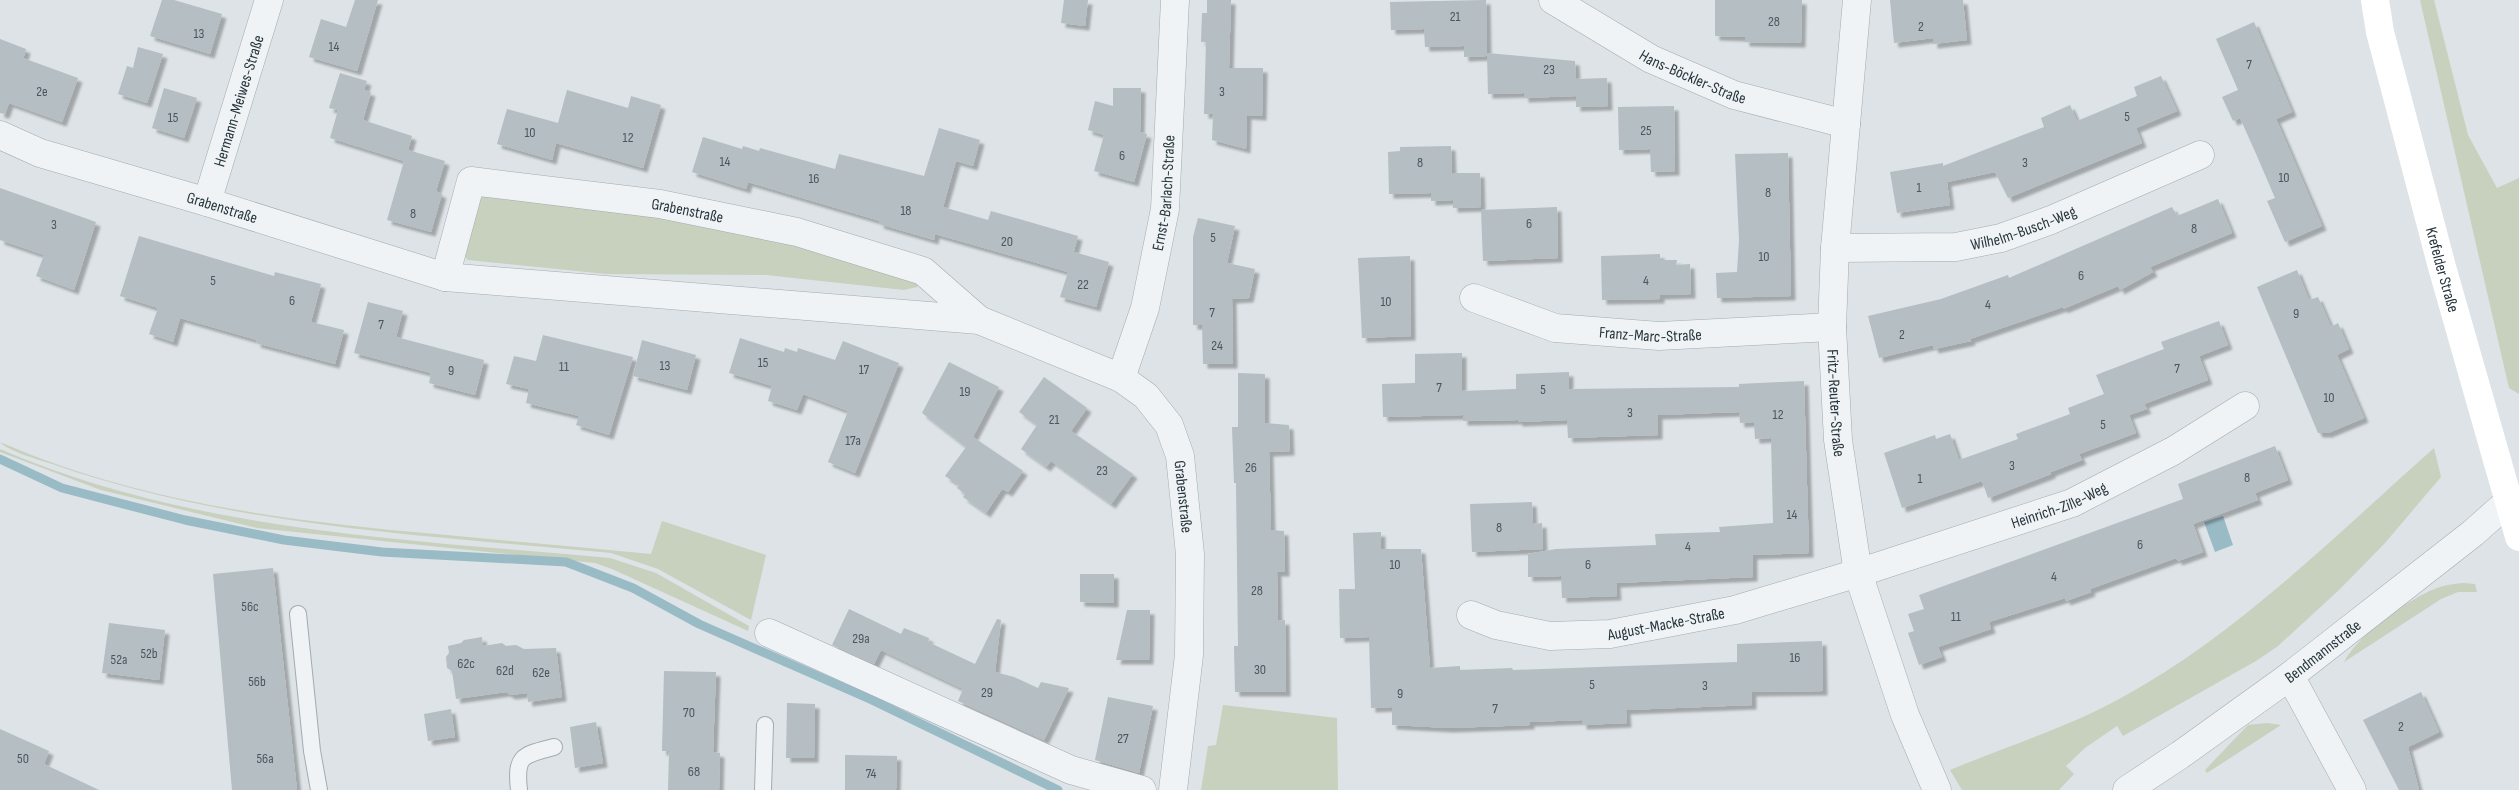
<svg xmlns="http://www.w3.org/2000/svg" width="2519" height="790" viewBox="0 0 2519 790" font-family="'Sofia Sans Condensed',sans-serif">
<defs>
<filter id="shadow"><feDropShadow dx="4.5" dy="4.5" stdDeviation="1" flood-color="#0004"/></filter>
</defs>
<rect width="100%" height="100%" fill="#dde3e6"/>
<path fill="#c8d0be" d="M2420,0H2434L2468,135L2497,188L2519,178V394L2509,388Z
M481,194L708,221L922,280L917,287L904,290L766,275L606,274L468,260L463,255Z
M0,442C138,502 287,521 436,534C507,541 579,547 651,554L662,521L766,555L751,620L658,569L611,553C424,535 234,527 55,465C41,460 9,452 0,442Z
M2434,448L2441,477L2385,543L2340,589L2278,646L2256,661L2123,736L2117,726L2085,748L2066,766L2074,774L2059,790H1962L1950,770C2007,746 2067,728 2121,698C2236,636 2337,534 2434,448Z
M0,449C192,532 405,539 610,558L656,573L749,626L748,631L612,569L595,563L257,528L101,490L0,452Z
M2463,583L2475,584L2477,592H2458L2441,599L2344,662C2358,635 2408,599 2437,588C2445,585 2454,584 2463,583Z
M1223,705L1337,718L1338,790H1201L1208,746L1216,745Z
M2267,723L2281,725L2207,773L2205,770L2248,725Z"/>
<path fill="#98bbc6" d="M2223,516L2233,545L2215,552L2204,522Z"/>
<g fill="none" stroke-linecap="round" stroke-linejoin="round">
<path stroke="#98bbc6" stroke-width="9" d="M0,459L62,488L185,520L284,540L382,552L566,562L633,588L699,624L872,700L1058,790"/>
</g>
<path fill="#b4bec3" filter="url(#shadow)" d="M162,0H174L222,14L210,54L150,36Z
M355,0H378L357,71L309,57L321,19L346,27Z
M1064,0H1088L1085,26L1061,23Z
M1207,0H1231L1229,68H1263L1262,116L1247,115L1246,149L1212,140L1213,114H1204L1206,42H1201L1202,13H1207Z
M1486,0L1487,53L1575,61L1576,79L1607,78L1608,106L1576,107V96L1524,98V93L1488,94L1487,56L1464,57V46L1425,47L1424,29L1391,30L1390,2Z
M1715,0H1802L1801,43L1745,42V37L1715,36Z
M1890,0H1963L1967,40L1933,44V38L1894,43Z
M2254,22L2292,112L2276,119L2322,226L2285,242L2267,201L2275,198L2257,156L2240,118L2233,121L2222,97L2238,90L2216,39Z
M0,39L26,49L22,63L23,58L78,78L62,122L9,103L5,114L0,113Z
M138,47L163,54L147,103L118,94L127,66L133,68Z
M340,73L367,81L364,90L371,92L363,120L412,136L408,150L445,161L436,191L442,194L431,232L387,220L404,161L330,138L338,110L329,108Z
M2161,76L2177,111L2136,128L2142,143L2008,198L1995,172L1947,182L1950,205L1897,213L1890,172L1943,163V166L2044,127L2041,118L2070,105L2077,121L2137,96L2134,87Z
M164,88L197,98L184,138L152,128Z
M1113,88H1141L1140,132L1147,134L1134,182L1094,171L1104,135L1088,130L1095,101L1113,106Z
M567,90L628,108L631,96L661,105L643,168L556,143L552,160L497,144L507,109L558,123Z
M1674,106L1675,171L1651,172L1650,149L1619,150L1618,107Z
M939,128L980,140L973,166L956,161L943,207L988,220L991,211L1078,236L1070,266L1074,252L1109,262L1096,307L1060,297L1068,272L935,234L934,240L879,224L880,221L748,182L746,189L692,172L703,137L742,149L743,146L759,151L760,148L835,169L839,154L924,176Z
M1451,146L1452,173H1480L1481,207L1453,208V200L1431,201V193L1389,194L1388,152L1400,151V147Z
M1788,153L1791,296L1717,298L1716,273L1737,272L1739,240L1735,154Z
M0,188L96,222L74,290L36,276L44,255L0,240Z
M2218,199L2232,233L2150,267L2153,272L2120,290L2118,286L2063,309V307L1970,339L1971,341L1934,349L1933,345L1879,358L1868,316L1941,299L2008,275L2009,278L2172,207L2177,216Z
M1557,207L1558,258L1483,261L1481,210Z
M1198,218L1235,226L1227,263L1255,269L1249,298L1232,299L1233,364H1203L1202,325H1193V237Z
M139,236L274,276L275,272L321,284L311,322L344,330L335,364L256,343L257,340L180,318L173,342L149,334L158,308L120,296Z
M1660,254V260H1677L1676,265L1690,264L1691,294L1660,295V299L1602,300L1601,256Z
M1410,256L1411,336L1362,338L1358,258Z
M2297,270L2309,300L2318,297L2331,327L2338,323L2349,349L2337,355L2364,418L2328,433H2318L2257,287Z
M368,302L403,311L396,337L484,360L475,395L429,383L431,373L354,353Z
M2219,321L2228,345L2199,356L2208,380L2144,404L2147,409L2129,415L2136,433L2079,454L2082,460L2051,472V474L1988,498L1982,481L1902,508L1884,453L1935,435L1936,439L1950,434L1959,460L2018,439L2016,434L2070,414L2068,408L2104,394L2096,375L2164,349L2161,342Z
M543,335L633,357L609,435L576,425L579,416L526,403L529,389L506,384L514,356L536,361Z
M740,338L784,352L785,348L797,352L798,348L835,360L843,341L899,363L855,473L828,462L848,411L803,394L797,410L768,401L772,386L729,373Z
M642,340L696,355L687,390L633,376Z
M1462,353V391L1516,389V374L1569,372V389L1739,387V384L1804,381L1809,553L1753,555V577L1616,583L1617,596L1562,598L1561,576L1528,577V554L1556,549L1656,545L1655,534L1720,532L1719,527L1773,523L1771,438L1755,439L1754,422L1740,423L1739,412L1658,415V435L1568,438L1567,420L1518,422V420L1463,421V415L1383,417L1382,384L1415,383V354Z
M949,362L999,387L973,437L1023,471L1008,492L1002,489L986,513L963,497L965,494L957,488L959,485L945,476L966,447L922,413Z
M1238,373L1265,374V423L1289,425L1290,451L1269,452L1271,530L1284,531L1285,572H1277L1278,621L1285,620L1286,692H1235L1234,646H1238L1236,483H1234L1232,427H1238Z
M1044,377L1087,408L1071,431L1133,474L1111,504L1051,461L1046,467L1021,449L1037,425L1019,412Z
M2275,446L2288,480L2255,493L2258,500L2193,524L2203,552L2178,561L2176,558L2090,589L2091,592L2066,601L2065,598L1989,622L1991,629L1938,647L1942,657L1919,665L1908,633L1914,631L1908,614L1924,609L1919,595L2183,499L2178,484Z
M1532,502L1533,524L1542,523L1543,549L1472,552L1470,504Z
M1381,532V549H1421L1430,668L1460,666V670L1512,668L1513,670L1737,662V644L1822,641L1823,691L1752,692V705L1626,710L1627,723L1582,725V720L1530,722V725L1449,728L1392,725V707L1371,708L1369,637L1340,638L1339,589H1355L1353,533Z
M273,568L297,790H232L213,574Z
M1080,574H1114V603L1080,602Z
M849,609L901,634L904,628L929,638L928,642L975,664L997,619L1001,620L995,672L1014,677L1038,688L1041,682L1069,688L1044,740L958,701L963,689L881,650L874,664L832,645Z
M1127,610H1150L1149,660H1116Z
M109,623L165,630L159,680L102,673Z
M482,637L483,646L502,643L506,646L516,645L524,649L556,648L562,697L528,702L527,693L511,695L506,692L456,699L452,671L447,668L446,657L449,653L448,646L461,643L464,640Z
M664,671L716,672L713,752L720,753L719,790H668L669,751H662Z
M2421,692L2439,732L2408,747L2419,790H2399L2363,720Z
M1108,697L1153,706L1139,773L1095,760Z
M787,703L815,704L814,758H786Z
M451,709L455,737L428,741L424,714Z
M596,722L603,763L575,768L570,727Z
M0,729L49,751L44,764L99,790H0Z
M845,755L897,756L896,790H845Z"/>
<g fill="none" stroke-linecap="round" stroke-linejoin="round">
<g stroke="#a3abb0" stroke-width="18">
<path id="service" d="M298,614L312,751L319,790
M519,790C515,755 523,755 554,747
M763,790L765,725"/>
</g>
<g stroke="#a3abb0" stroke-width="29">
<g id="minor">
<path id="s1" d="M1553,0L1651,59L1734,95L1846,124"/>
<path id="s2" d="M1857,0L1835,248L1832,327L1838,440L1858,573L1905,715L1937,790"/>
<path id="s3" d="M0,135L40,153L207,202L445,277L979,320L1121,378L1146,396L1169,425L1180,456L1190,554L1189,655L1173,790"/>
<path id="s4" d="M207,202L269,0"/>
<path id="s5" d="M1835,248L1956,247L2001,238L2051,220L2200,155"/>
<path id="s6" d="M445,277L471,181L660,204L797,232L923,271L979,320"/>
<path id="s7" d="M1474,298L1555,328L1659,336L1832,327"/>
<path id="s8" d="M1121,378L1145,308L1165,209L1175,0"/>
<path id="s9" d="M1471,615L1496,625L1550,636L1610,634L1735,610L1858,573L2072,503L2173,451L2245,406"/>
<path d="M769,633L1071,770L1142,790"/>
<path d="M2290,676L2352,790"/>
</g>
</g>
<g stroke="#a3abb0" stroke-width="29">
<g id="tertiary">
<path id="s10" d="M2127,790L2180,755L2290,676L2473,533L2509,501"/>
</g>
</g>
<use href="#service" stroke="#eff3f5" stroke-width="16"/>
<use href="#minor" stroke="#eff3f5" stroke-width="28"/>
<use href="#tertiary" stroke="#eff3f5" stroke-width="28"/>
<path stroke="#fff" stroke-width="28" id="s11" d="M2375,0L2380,32L2442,267L2519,537"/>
</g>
<g text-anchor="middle" stroke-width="4.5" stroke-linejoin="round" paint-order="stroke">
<g font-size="14" fill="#4a575e">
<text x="1455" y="21">21</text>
<text x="1774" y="26">28</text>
<text x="1921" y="31">2</text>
<text x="199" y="38">13</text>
<text x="334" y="51">14</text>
<text x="2249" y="69">7</text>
<text x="1549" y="74">23</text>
<text x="42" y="96">2e</text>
<text x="1222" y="96">3</text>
<text x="2127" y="121">5</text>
<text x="173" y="122">15</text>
<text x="1646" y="135">25</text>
<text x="530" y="137">10</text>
<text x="628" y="142">12</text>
<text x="1122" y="160">6</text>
<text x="725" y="166">14</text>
<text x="1420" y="167">8</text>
<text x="2025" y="167">3</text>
<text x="2284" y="182">10</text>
<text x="814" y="183">16</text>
<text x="1919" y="192">1</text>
<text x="1768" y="197">8</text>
<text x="906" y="215">18</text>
<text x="413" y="218">8</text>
<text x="1529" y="228">6</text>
<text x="54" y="229">3</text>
<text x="2194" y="233">8</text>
<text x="1213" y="242">5</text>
<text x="1007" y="246">20</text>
<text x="1764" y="261">10</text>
<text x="2081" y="280">6</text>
<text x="213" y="285">5</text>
<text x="1646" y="285">4</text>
<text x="1083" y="289">22</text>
<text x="292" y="305">6</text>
<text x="1386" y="306">10</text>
<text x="1988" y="309">4</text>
<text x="1212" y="317">7</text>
<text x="2296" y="318">9</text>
<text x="381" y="329">7</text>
<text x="1902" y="339">2</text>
<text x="1217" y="350">24</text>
<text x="763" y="367">15</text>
<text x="665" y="370">13</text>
<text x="564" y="371">11</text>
<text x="2177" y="373">7</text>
<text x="864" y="374">17</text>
<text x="451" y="375">9</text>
<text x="1439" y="392">7</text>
<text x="1543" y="394">5</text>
<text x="965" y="396">19</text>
<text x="2329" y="402">10</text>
<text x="1630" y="417">3</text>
<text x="1778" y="419">12</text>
<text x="1054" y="424">21</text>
<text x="2103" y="429">5</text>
<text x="853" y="445">17a</text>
<text x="2012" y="470">3</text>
<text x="1251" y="472">26</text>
<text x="1102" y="475">23</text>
<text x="2247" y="482">8</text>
<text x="1920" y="483">1</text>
<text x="1792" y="519">14</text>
<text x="1499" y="532">8</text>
<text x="2140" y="549">6</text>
<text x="1688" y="551">4</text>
<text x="1395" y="569">10</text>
<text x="1588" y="569">6</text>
<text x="2054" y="581">4</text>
<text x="1257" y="595">28</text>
<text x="250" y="611">56c</text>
<text x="1956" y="621">11</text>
<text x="861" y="643">29a</text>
<text x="149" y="658">52b</text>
<text x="1795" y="662">16</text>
<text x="119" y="664">52a</text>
<text x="466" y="668">62c</text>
<text x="1260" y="674">30</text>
<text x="505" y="675">62d</text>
<text x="541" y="677">62e</text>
<text x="257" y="686">56b</text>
<text x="1592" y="689">5</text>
<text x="1705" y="690">3</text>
<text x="987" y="697">29</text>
<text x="1400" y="698">9</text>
<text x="1495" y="713">7</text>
<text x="689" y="717">70</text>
<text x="2401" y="731">2</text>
<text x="1123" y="743">27</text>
<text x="23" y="763">50</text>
<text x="265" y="763">56a</text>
<text x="694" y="776">68</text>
<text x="871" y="778">74</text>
</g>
<g font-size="16" fill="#27353c" stroke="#ecf2f4">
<text dy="6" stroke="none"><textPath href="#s1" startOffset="160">Hans-Böckler-Straße</textPath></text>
<text dy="6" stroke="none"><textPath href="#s4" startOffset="106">Hermann-Meiwes-Straße</textPath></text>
<text dy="6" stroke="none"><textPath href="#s8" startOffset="191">Ernst-Barlach-Straße</textPath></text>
<text dy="6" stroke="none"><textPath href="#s3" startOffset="234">Grabenstraße</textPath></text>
<text dy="6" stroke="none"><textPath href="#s6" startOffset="318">Grabenstraße</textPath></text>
<text dy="6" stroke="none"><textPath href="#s5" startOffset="191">Wilhelm-Busch-Weg</textPath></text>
<text dy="6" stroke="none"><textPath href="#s11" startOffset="278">Krefelder Straße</textPath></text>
<text dy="6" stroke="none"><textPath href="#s7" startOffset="182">Franz-Marc-Straße</textPath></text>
<text dy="6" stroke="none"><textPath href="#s2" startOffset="404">Fritz-Reuter-Straße</textPath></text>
<text dy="6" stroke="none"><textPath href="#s3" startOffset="1298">Grabenstraße</textPath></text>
<text dy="6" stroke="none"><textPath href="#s9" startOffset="610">Heinrich-Zille-Weg</textPath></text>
<text dy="6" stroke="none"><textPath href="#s9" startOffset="199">August-Macke-Straße</textPath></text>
<text dy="6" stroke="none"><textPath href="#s10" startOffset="240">Bendmannstraße</textPath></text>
</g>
</g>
</svg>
